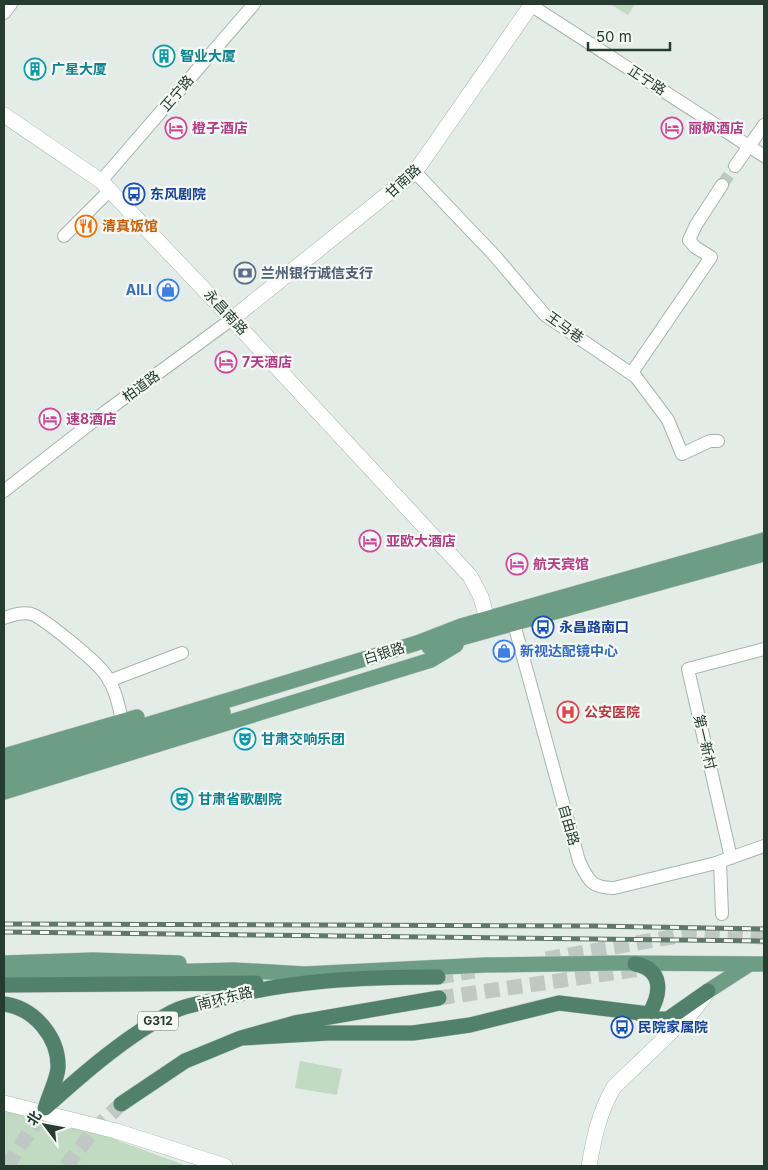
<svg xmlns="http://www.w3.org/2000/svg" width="768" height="1170" viewBox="0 0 768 1170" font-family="Inter,'Noto Sans SC',sans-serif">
<rect width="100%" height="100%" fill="#e4ece7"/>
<path fill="#c0dbc1" d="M610,4H635L628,15Z
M300,1061L342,1069L337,1095L295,1088Z
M4,1110L103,1135L187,1166H4Z"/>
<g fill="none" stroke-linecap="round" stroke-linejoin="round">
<path stroke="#bec9c3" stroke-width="12" stroke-dasharray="12 6" stroke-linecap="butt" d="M722,185L735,166"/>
<path stroke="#bec9c3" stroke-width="15" stroke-dasharray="15 8" stroke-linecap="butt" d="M546,959L694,933L764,937
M438,977L474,971
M439,998L647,968
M7,1166L45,1108
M66,1166L94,1130L121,1104"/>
<g stroke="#a7b4ad" stroke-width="14">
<path id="minor" d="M529,4L764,156
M4,13L11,4
M735,166L764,125
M415,172L495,256L545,315L636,377L668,420L682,454L710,441H718
M101,181L254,4
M64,236L110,190
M631,374L711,257L695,247L689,240L696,225L722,185
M4,491L105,412L232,319
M4,618C12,615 26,611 34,615C48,622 96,661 105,674C115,687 119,706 122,721
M514,624L579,861C588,879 590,888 614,888L716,863L764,846
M109,681L182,653
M731,858L688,669L764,649
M720,862L722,914"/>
</g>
<g stroke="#a7b4ad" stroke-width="16">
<path id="tertiary" d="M4,115L101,181L232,319L470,576L481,597L490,630
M232,319L415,172L532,4"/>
</g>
<g stroke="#a4b7ac" stroke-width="16">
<path id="secondary" d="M4,1103L116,1131L225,1166
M589,1166C594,1138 599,1112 614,1087L694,1010L707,993"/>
</g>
<g stroke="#c2c8c5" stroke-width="16">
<path id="primary" d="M429,647L764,554
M4,756L137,717
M4,768L417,643L461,626L764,540
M4,781L223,712
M4,792L431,660L456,645
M4,963L93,960L179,963
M4,976L234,970L305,974L485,965L620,963L764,964
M708,991L750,964"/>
</g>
<g stroke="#c2c8c5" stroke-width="16">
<path id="trunk" d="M4,985L256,983
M4,1004C34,1008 59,1037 58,1068C57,1080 49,1095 46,1106
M640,1014L657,1019H668L708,991
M241,1038L328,1033H413L470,1025L559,1003L649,1014C662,993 663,969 635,964
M121,1104L185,1061L241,1038L295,1023L439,998
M45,1108C85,1072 125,1037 172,1012C185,1005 202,1003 216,1000C289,980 362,977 438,977"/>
</g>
<use href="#minor" stroke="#fff" stroke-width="12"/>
<use href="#tertiary" stroke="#fff" stroke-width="15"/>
<use href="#secondary" stroke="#fff" stroke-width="15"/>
<use href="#primary" stroke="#6e9d86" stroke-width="15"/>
<use href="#trunk" stroke="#52816b" stroke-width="15"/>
<g stroke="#60776c" stroke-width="5">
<path id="rail" d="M4,924L593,926L764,929
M4,932L764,941"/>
</g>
<use href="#rail" stroke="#f5f9f6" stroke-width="3" stroke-dasharray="9" stroke-linecap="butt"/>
</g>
<defs>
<g id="building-ring" transform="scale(1.125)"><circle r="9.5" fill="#f5f9f6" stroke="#0f9aa8" stroke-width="1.5"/><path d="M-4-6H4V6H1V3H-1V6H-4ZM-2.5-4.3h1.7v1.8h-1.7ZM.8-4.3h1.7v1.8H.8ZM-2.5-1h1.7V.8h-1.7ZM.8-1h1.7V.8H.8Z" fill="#0f9aa8"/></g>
<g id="hotel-ring" transform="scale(1.125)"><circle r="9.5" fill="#f5f9f6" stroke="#d1479c" stroke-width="1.5"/><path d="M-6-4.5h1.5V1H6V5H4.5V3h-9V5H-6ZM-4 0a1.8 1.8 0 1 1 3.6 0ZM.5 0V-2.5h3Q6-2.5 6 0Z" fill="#d1479c"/></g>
<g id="bus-ring" transform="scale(1.125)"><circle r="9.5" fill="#f5f9f6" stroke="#1a4fb4" stroke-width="1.5"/><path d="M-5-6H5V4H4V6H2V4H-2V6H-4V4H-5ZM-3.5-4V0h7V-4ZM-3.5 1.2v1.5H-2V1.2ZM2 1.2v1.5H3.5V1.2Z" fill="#1a4fb4"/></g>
<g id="restaurant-ring" transform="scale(1.125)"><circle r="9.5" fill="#f5f9f6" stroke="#e8710a" stroke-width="1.5"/><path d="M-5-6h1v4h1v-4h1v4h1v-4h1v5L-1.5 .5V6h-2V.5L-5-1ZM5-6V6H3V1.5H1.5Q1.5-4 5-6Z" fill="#e8710a"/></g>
<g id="bank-ring" transform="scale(1.125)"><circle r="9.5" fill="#f5f9f6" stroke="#5c6f8a" stroke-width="1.5"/><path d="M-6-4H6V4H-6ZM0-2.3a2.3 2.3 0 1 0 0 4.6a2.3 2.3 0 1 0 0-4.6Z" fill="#5c6f8a"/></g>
<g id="shop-ring" transform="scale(1.125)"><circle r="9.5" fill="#f5f9f6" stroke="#3f7fe0" stroke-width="1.5"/><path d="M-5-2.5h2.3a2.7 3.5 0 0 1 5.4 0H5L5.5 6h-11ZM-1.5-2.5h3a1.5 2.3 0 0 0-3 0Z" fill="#3f7fe0"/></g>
<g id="hospital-ring" transform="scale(1.125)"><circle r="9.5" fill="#f5f9f6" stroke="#e0444e" stroke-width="1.5"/><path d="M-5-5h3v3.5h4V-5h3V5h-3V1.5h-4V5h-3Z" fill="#e0444e"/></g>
<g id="theatre-ring" transform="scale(1.125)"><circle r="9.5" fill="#f5f9f6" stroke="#0f9aa8" stroke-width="1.5"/><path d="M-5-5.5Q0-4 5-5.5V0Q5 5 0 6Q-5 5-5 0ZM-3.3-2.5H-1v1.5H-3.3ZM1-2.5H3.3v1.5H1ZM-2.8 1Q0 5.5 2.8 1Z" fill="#0f9aa8"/></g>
</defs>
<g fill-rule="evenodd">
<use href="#building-ring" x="164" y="56"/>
<use href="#building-ring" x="35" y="69"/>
<use href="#hotel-ring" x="176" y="128"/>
<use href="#hotel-ring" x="672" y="128"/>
<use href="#bus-ring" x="134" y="194"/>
<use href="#restaurant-ring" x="86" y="226"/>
<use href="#bank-ring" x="245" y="273"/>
<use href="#shop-ring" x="168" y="290"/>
<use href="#hotel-ring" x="226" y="362"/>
<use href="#hotel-ring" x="50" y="419"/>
<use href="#hotel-ring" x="370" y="541"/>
<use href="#hotel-ring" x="517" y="564"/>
<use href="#bus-ring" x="543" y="627"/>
<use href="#shop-ring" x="504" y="651"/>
<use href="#hospital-ring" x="568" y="712"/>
<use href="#theatre-ring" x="245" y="739"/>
<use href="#theatre-ring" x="182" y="799"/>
<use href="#bus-ring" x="622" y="1027"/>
</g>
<g text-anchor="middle" stroke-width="4.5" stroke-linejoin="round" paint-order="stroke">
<rect fill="#f5f9f6" stroke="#64756c" stroke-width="1" x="138" y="1011.5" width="40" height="19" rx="4"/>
<g font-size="12" font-weight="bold" fill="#263c31">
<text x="158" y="1025">G312</text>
</g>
<g font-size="14" font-weight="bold" fill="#0d838f" stroke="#f5f9f6" text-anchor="start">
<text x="180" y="61">智业大厦</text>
<text x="51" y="74">广星大厦</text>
<text x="261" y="744">甘肃交响乐团</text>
<text x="198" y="804">甘肃省歌剧院</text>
</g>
<g font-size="14" fill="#263c31" stroke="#f5f9f6">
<text transform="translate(647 80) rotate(33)" y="5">正宁路</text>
<text transform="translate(177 93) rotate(-49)" y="5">正宁路</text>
<text transform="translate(403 181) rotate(-43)" y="5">甘南路</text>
<text transform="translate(226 312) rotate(47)" y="5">永昌南路</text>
<text transform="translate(565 327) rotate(36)" y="5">王马巷</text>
<text transform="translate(141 386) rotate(-36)" y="5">柏道路</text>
<text transform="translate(384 653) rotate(-17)" y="5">白银路</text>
<text transform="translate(705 742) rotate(77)" y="5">第一新村</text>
<text transform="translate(569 825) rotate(74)" y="5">自由路</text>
<text transform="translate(225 998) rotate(-14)" y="5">南环东路</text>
</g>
<g font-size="14" font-weight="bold" fill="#b23c85" stroke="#f5f9f6" text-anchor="start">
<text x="192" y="133">橙子酒店</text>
<text x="688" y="133">丽枫酒店</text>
<text x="242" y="367">7天酒店</text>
<text x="66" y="424">速8酒店</text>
<text x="386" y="546">亚欧大酒店</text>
<text x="533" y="569">航天宾馆</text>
</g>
<g font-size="14" font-weight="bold" fill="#164399" stroke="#f5f9f6" text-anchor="start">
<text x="150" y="199">东风剧院</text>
<text x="559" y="632">永昌路南口</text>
<text x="638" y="1032">民院家属院</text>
</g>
<g font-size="14" font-weight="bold" fill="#c56008" stroke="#f5f9f6" text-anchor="start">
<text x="102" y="231">清真饭馆</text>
</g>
<g font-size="14" font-weight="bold" fill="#4e5e75" stroke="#f5f9f6" text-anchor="start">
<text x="261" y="278">兰州银行诚信支行</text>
</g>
<g font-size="14" font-weight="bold" fill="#366cbe" stroke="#f5f9f6" text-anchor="end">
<text x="152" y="295">AILI</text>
<text x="520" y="656" text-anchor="start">新视达配镜中心</text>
</g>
<g font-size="14" font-weight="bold" fill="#be3a42" stroke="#f5f9f6" text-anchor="start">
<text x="584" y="717">公安医院</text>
</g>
</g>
<rect width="768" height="1170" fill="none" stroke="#263c31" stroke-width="10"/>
<g transform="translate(45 1125) rotate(302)" stroke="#f5f9f6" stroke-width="4" paint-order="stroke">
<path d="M0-4L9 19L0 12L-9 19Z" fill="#263c31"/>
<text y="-8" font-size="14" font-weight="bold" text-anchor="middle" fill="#263c31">北</text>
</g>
<path d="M588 42v8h82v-8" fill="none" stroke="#263c31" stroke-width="2.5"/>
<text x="596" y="42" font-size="15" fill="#263c31" stroke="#f5f9f6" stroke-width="4" paint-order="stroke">50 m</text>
</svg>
